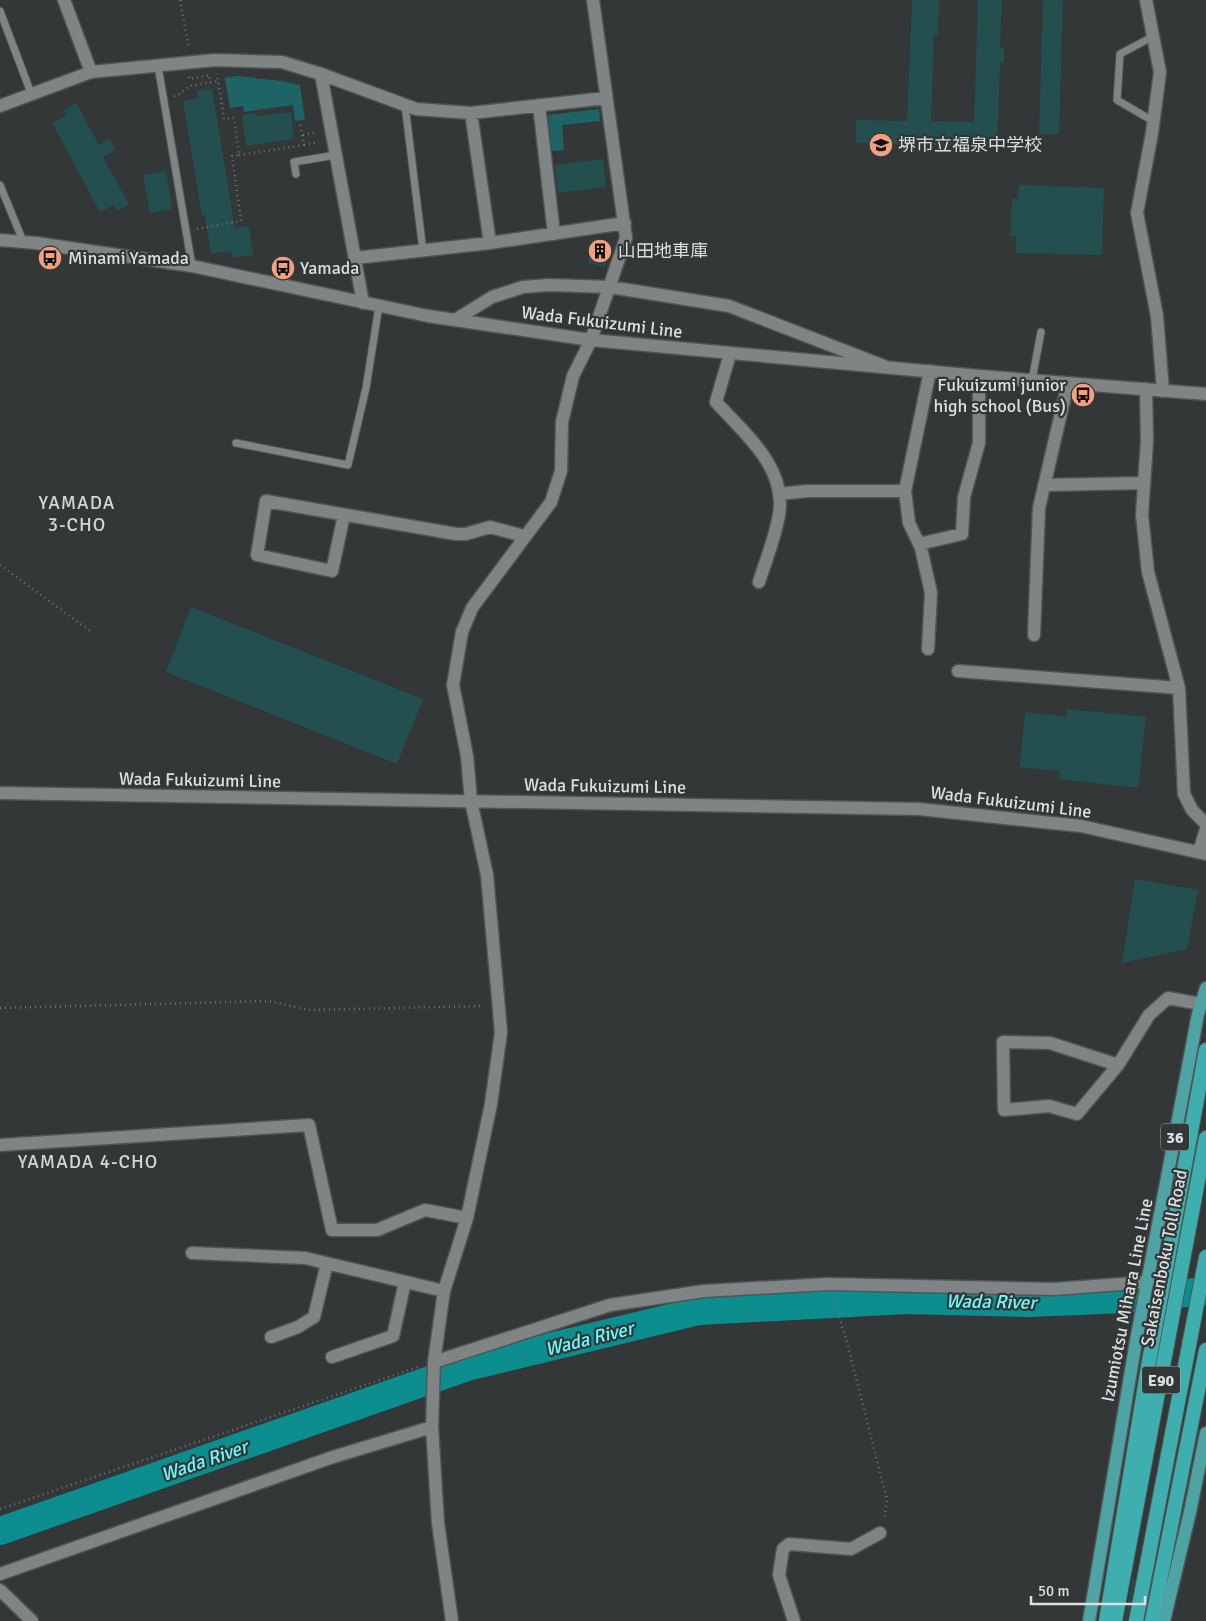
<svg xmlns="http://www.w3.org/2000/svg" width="1206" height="1621" viewBox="0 0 1206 1621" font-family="Signika,'Noto Sans JP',sans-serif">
<rect width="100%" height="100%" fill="#333737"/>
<path fill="#1e6464" d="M237,76L282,81L300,85L305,120L295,121L293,105L244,112L243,106L230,108L225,78Z
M599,109L600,121L562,125L564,150L552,151L548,115Z"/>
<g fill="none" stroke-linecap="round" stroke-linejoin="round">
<path stroke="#0c8e8f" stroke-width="28" d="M0,1531L467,1367L699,1311L906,1300L1029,1303L1126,1299L1206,1291"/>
</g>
<path fill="#234f4f" d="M912,0H939L938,35H934L931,121L974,122L978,0H1002L1000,47L1004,48V63H1000L997,147L856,143V120L907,121Z
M1043,0H1063L1059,134H1039Z
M212,89L235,228L249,226L253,255L233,258L231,251L211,254L205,215L202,216L183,101L199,98L197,91Z
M76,103L99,145L110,139L115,150L103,157L129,204L117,211L114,205L100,212L52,123L67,115L64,110Z
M291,112L294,139L246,146L242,115L256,113V116Z
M603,159L606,187L558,193L555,165Z
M166,171L172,209L150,213L143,175Z
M1019,185L1104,188L1102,255L1016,253V236H1010L1012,199H1018Z
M593,238L611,242L605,267L588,263Z
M191,607L423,699L397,764L166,672Z
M1067,709L1146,717L1138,788L1059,779L1060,771L1020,767L1025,712L1066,717Z
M1135,879L1198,890L1187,949L1122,963Z
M1133,1578H1135L1127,1621H1125Z"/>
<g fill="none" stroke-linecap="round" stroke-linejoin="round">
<g stroke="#505454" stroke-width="9">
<path id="service" d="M0,11L31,93
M158,66L192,266
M405,105L423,251
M1153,121L1117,100L1120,54L1154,36
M296,174L294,162L336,155
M0,185L23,241
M1032,380L1041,332
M236,443L348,465L366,388L379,306"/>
</g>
<g stroke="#505454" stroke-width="15">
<path id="minor" d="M64,0L91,72
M1146,0L1160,72L1152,133L1137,213L1157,316L1163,391
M321,74L363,303
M539,105L554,234
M0,106L91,72L215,60L282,62L321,74L416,109L471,113L606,98
M471,113L490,243
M355,258L490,243L625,223
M455,320L492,297L523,287L549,285L610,287L729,306L884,366
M730,354L716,402C745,434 787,467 779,515C775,538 766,560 759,582
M1146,389L1147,441L1142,515L1148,572L1179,688L1184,794L1192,810L1206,824
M1044,485L1144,483
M779,494L807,491H905
M344,515L332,571L257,555L266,501L456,534H466L490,527L524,536
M919,544L962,534L964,497L979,443V376
M1034,635L1039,508L1068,383
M928,649L931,593L921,548L909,523L905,491L930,371
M958,671L1179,688
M1199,852L1206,829
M1118,1065L1050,1043L1003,1042L1004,1110L1049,1106L1077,1114L1118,1065L1149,1015L1168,998L1201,1004
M0,1145L309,1125L332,1230H377L425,1210L467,1218
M192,1253L305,1258L444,1291
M271,1337L298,1327L314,1317L327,1263
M332,1357L393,1336L405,1282
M434,1362L610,1305L704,1291L828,1284L1054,1289L1148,1282
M0,1574L333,1457L432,1427
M0,1590L32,1621
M452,1621L438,1523L432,1427L434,1362L444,1291L467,1218L491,1104L501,1032L487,875L471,801L467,756L453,685L462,632L472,608L551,502L561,471L562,422L573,376L591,340L626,238L593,0
M794,1621L779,1575L783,1549L789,1544L851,1549L880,1533"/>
</g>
<g stroke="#505454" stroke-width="15">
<path id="secondary" d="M0,240L36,243L192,266L428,316L591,340L979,376L1206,394
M0,793L919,809L1081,826L1206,854"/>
</g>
<g stroke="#505454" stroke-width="15">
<path id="primary" d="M1089,1621L1136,1341L1198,1014L1206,988
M1164,1621L1190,1512L1206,1433"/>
</g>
<g stroke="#505454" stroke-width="16">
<path id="trunk" d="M1106,1621L1149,1361L1206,1050
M1115,1621L1206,1138
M1136,1621L1206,1257
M1152,1621L1206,1350"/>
</g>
<path stroke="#707373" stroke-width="2.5" stroke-dasharray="1 4" stroke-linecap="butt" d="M180,0L189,49
M189,77V79L209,75L210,83
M174,96L180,94L189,86L219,81
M303,135L317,132
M304,145L319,142
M239,155L304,145L300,123
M197,229L241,221L232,156L239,155L234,118L224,119L217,74
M0,565L93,633
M0,1008L269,1001L308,1010L484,1006
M833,1298L847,1342L887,1500L884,1520
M0,1509L421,1366"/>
<use href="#service" stroke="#7f8484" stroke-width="7"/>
<use href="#minor" stroke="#7f8484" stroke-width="12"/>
<use href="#secondary" stroke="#7f8484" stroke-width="12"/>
<use href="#primary" stroke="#4ea4a4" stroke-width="12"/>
<use href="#trunk" stroke="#3eaeae" stroke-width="14"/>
</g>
<defs>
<g id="school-disc" transform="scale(1.25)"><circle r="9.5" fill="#f1a17d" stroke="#333737"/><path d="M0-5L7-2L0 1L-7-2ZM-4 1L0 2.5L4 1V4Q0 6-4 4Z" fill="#111"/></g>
<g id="building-disc" transform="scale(1.25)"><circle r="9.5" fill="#f1a17d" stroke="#333737"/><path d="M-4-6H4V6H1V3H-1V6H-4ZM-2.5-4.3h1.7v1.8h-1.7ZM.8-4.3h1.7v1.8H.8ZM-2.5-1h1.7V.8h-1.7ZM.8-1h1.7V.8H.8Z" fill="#111"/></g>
<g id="bus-disc" transform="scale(1.25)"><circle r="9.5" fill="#f1a17d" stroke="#333737"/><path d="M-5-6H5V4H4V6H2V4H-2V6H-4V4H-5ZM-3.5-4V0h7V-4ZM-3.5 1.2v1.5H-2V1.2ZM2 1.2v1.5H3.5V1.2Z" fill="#111"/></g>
</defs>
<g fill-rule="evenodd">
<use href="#school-disc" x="881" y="145"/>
<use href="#building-disc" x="600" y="251"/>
<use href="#bus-disc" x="50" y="258"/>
<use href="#bus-disc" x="283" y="268"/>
<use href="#bus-disc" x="1083" y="395"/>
</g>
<g text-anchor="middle" stroke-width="4.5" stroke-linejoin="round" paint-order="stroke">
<g fill="#333737" stroke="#a9adad" stroke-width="1">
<rect x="1161" y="1123.5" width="28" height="27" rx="4"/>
<rect x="1142" y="1366.5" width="38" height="27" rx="4"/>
</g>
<g font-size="16" font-weight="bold" fill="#dcdfdf">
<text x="1175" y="1143">36</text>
<text x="1161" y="1386">E90</text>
</g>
<g font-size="18" fill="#dcdfdf" stroke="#333737" text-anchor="start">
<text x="898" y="151">堺市立福泉中学校</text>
<text x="618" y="257">山田地車庫</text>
<text x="68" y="264">Minami Yamada</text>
<text x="300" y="274">Yamada</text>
<text x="1066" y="391" text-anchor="end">Fukuizumi junior<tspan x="1066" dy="21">high school (Bus)</tspan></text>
</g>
<g font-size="18" fill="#dcdfdf" stroke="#333737">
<text transform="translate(602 322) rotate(7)" y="6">Wada Fukuizumi Line</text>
<text transform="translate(200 780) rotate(1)" y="6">Wada Fukuizumi Line</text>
<text transform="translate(605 786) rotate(1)" y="6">Wada Fukuizumi Line</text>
<text transform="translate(1011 802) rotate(7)" y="6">Wada Fukuizumi Line</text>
<text transform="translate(1164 1258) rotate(-79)" y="6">Sakaisenboku Toll Road</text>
<text transform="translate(1127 1300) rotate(-79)" y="6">Izumiotsu Mihara Line Line</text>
</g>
<g font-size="19" letter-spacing="1" fill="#d1d6d6" stroke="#333737">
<text x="77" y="509">YAMADA<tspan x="77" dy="22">3-CHO</tspan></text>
<text x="88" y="1168">YAMADA 4-CHO</text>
</g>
<g font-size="19" font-style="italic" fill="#6cfafa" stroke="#333737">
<text transform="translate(991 1301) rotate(1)" y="7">Wada River</text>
<text transform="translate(589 1338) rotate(-14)" y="7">Wada River</text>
<text transform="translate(204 1460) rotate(-19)" y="7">Wada River</text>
</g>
</g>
<path d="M1031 1596v8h114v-8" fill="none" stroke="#dcdfdf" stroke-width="2.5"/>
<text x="1038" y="1596" font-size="15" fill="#dcdfdf" stroke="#333737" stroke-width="4" paint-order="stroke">50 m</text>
</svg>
